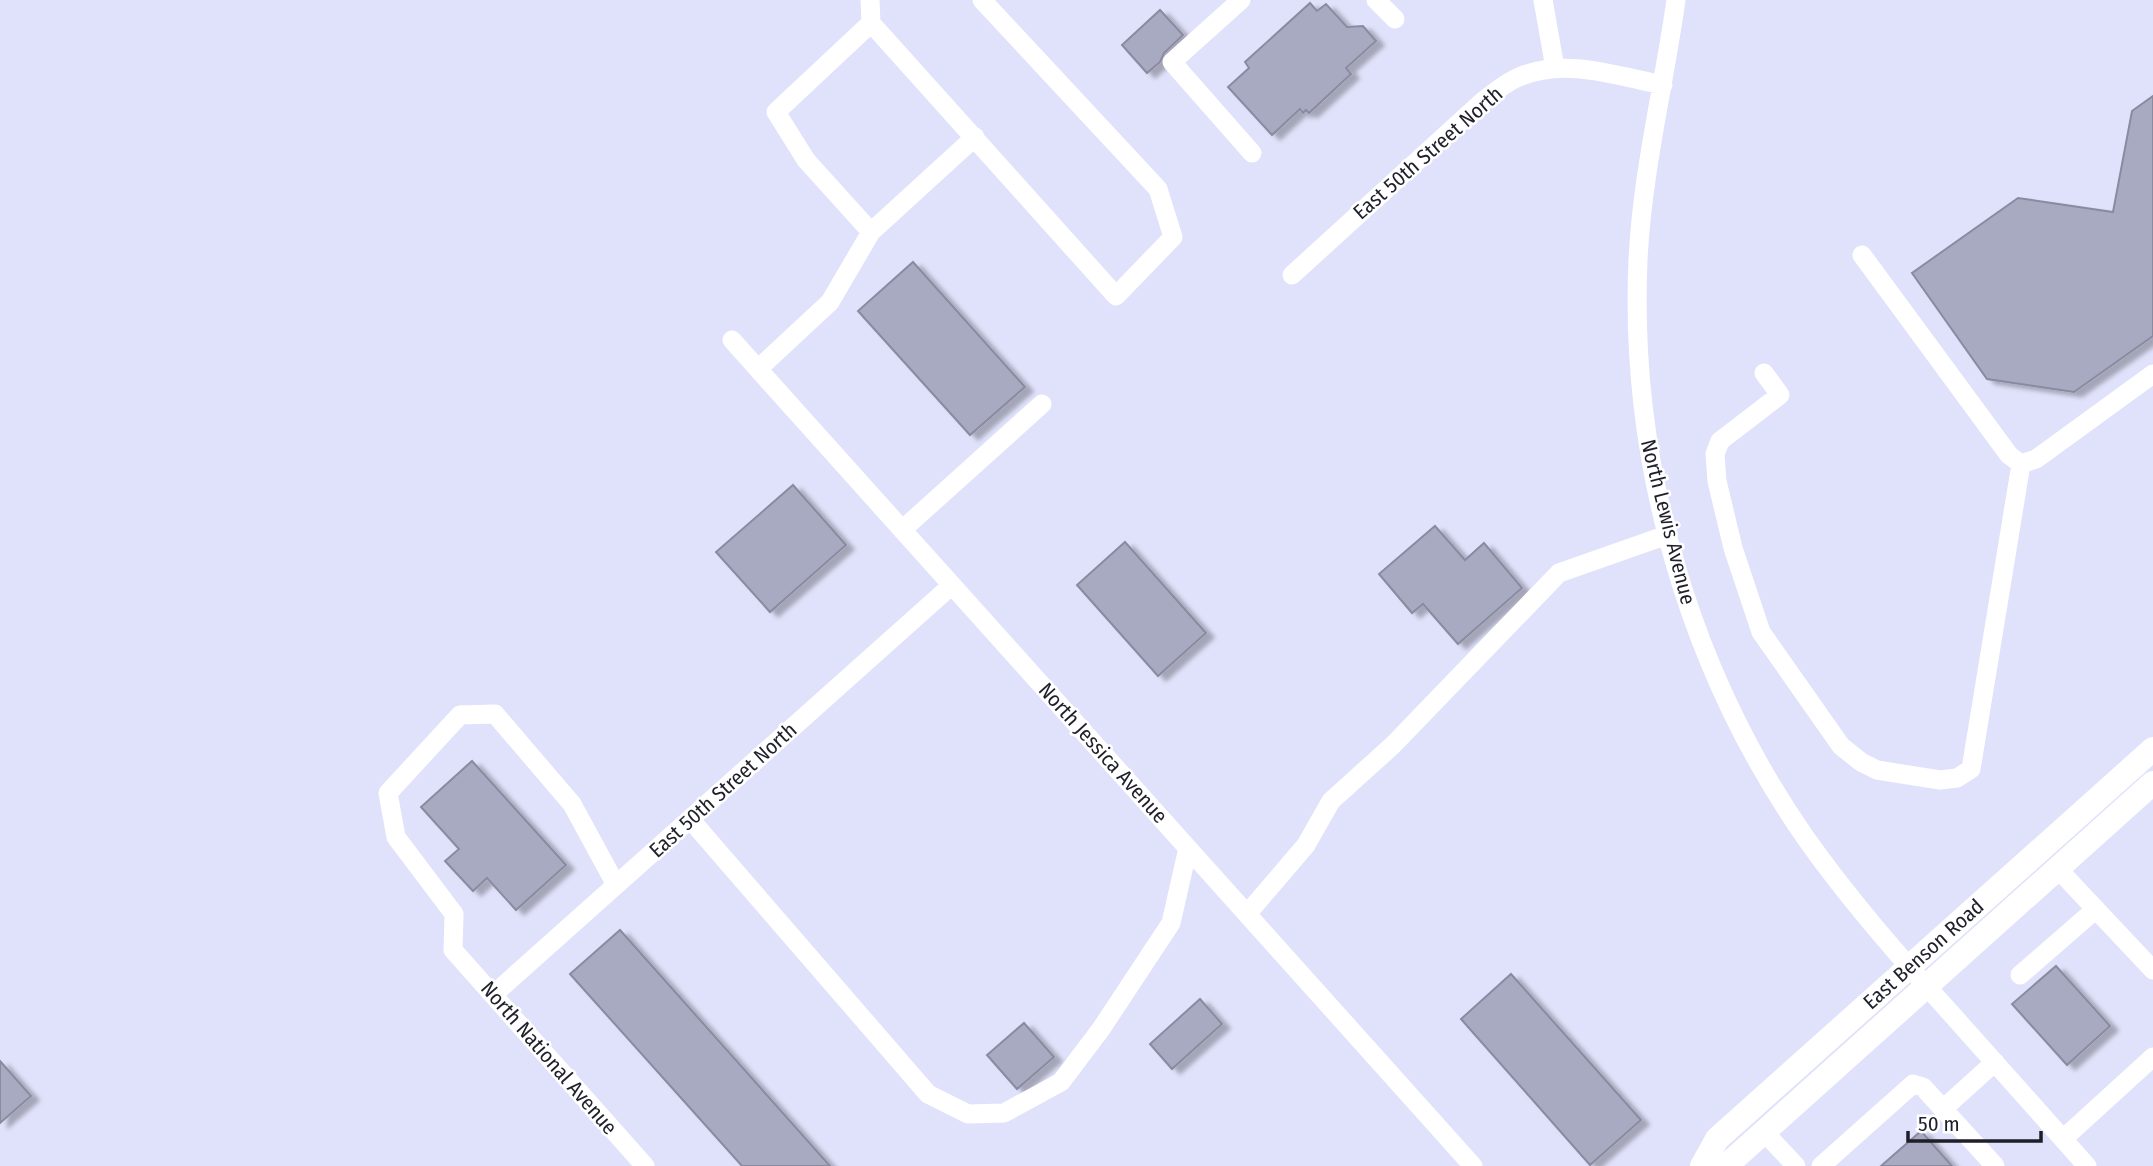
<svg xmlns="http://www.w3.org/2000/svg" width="2153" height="1166" viewBox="0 0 2153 1166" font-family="'Fira Sans Condensed',sans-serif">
<defs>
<filter id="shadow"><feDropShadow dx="8" dy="4.5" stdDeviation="2" flood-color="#0004"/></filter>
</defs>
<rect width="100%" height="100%" fill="#e0e2fb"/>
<path fill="#a8aac1" stroke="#898ba1" stroke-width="2" filter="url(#shadow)" d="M1310,3L1317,11L1326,4L1347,27L1363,26L1376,41L1346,68L1351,74L1309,113L1306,110L1303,113L1300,109L1272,135L1228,87L1249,68L1245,62Z
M1160,10L1183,35L1164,53L1160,62L1147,73L1122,45Z
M2153,96V336L2074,392L1987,379L1912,273L2018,198L2113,212L2132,111Z
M913,262L1025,387L970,435L858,311Z
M793,485L846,545L770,612L716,552Z
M1435,526L1465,560L1484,543L1522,588L1458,644L1423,604L1412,613L1379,574Z
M1125,542L1206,633L1158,676L1077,585Z
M472,761L566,865L516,910L487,878L473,891L445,861L459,849L421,807Z
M620,930L830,1166H742L570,974Z
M2056,966L2110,1026L2067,1065L2012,1004Z
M1511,974L1641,1120L1590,1165L1461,1019Z
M1200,999L1222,1024L1172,1069L1150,1044Z
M1024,1023L1054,1057L1017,1089L987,1055Z
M0,1061L31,1096L0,1123Z
M1921,1131L1952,1166H1881Z"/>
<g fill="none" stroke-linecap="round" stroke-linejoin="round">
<path stroke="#fff" stroke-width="19" d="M870,0L871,23L1116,296L1173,237L1158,189L982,0
M1241,0L1172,62L1252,153
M1376,0L1395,19
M1543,0L1555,68
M1676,0C1664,86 1642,173 1638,260C1629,463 1689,670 1805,837C1848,898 1897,954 1947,1009C1994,1062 2041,1114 2087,1166
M871,232L975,137
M1862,255L2009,455L2021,464L2036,459L2153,374
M1292,275L1483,101C1495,92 1506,82 1519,77C1565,57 1617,76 1663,85
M732,340L1473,1166
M758,369L830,302L871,232L806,160L776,112L871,23
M1764,373L1780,395L1720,441L1715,454L1717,481L1733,548L1761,632L1841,746L1861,762L1877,770L1940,780L1957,778L1971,769L2021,464
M902,530L1042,404
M690,819L928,1094L968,1114L1004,1113L1061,1082L1101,1029L1171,923L1188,848
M2057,868L2153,970
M616,885L572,804L495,714L460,715L388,793L396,837L454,914L453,950L645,1166
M1247,914L1306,845L1331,801L1393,745L1559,573L1667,535
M2020,975L2096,909
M493,995L952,585
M1943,1109L1995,1062
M1764,1132L1796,1166
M2063,1139L2153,1057
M1821,1166L1913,1084L1923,1087L1995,1166"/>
<g stroke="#fff" stroke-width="24">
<path id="s1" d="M1702,1166L1717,1139L2153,749"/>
<path d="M1726,1166L2153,783"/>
</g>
</g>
<g text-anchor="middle" stroke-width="5" stroke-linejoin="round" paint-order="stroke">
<g font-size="21" fill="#1e1f28" stroke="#fff">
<text transform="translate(1428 153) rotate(-41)" y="7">East 50th Street North</text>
<text transform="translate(1668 522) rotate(76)" y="7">North Lewis Avenue</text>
<text transform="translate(1103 753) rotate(48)" y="7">North Jessica Avenue</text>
<text transform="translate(723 790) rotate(-42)" y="7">East 50th Street North</text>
<text dy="7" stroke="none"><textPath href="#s1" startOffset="308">East Benson Road</textPath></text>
<text transform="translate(549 1058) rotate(49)" y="7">North National Avenue</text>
</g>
</g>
<path d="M1908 1131v10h133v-10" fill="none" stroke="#1e1f28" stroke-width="3.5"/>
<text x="1918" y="1131" font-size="21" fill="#1e1f28" stroke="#ffffff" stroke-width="5" paint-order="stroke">50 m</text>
</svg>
